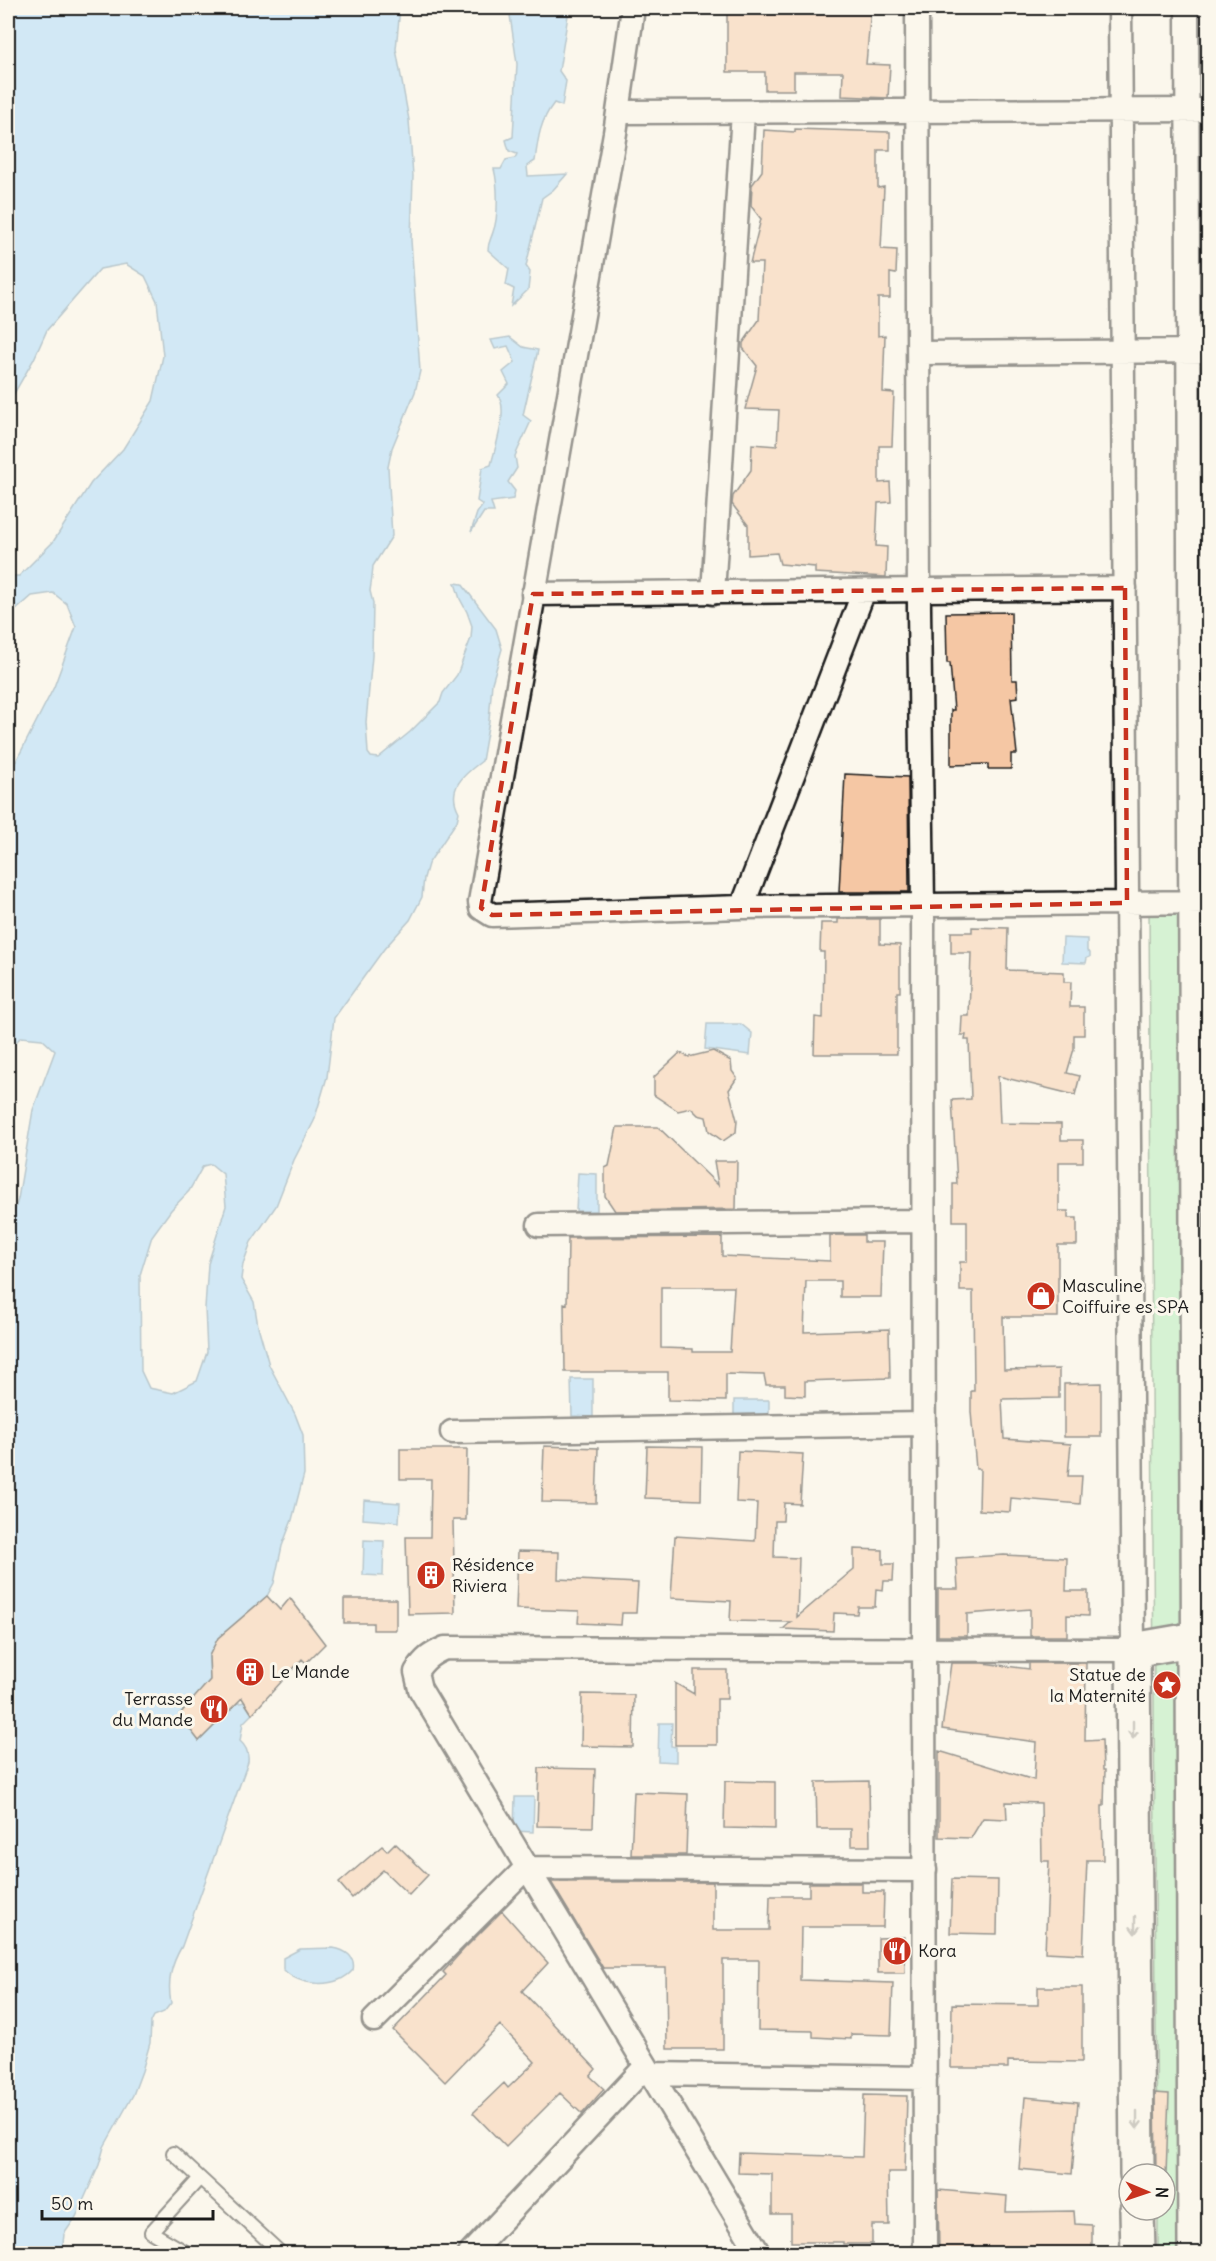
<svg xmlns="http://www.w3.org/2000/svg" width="1216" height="2261" viewBox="0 0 1216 2261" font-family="Delius,sans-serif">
<rect width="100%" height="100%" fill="#fbf7ec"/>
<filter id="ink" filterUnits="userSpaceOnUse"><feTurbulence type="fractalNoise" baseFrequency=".0167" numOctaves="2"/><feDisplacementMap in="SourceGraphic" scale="12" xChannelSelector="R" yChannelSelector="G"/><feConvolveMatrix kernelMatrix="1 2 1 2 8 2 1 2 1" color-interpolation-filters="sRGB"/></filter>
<g filter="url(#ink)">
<path fill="#a9eab3" stroke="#628368" stroke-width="1.5" d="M1181,902L1183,2254L1158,2253V2210H1165V2174H1157L1149,904Z"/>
<path fill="#9fd6fe" stroke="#6b8ca4" stroke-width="1.5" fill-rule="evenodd" d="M8,8H400L396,49L409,120L413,176L411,240L420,371L415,392L392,448L388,467L392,536L373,566L372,577L370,591L373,603L372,656L366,722L368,753L371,757L378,758L410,732L440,702L443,693L457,675L471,638L472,626L467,612L460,599L455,583L462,584L496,629L502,649L492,683L489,721L482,761C463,775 446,789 459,812L457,821L428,864L424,878L422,897L410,920L384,949L334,1018L327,1077L314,1121L294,1160L276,1206L251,1242L243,1264L241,1279L254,1302L258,1326L269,1365L295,1414L303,1435L304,1474L292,1520L282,1546L274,1583L267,1596L218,1638L209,1656L210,1680L180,1716L244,1702L252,1714L243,1723L240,1741C247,1747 249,1753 248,1762L182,1946C171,1965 167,1981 171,2003L164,2012L154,2016L151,2022L150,2043L142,2071L133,2095L104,2147L99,2165L76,2217L64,2234L62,2254L8,2253V1232L18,1199L33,1110L55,1051L42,1039L21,1037L8,1050V777L54,687L76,627L67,604L53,593L32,596L8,617V576H19L53,542L91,483L123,449L153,401L163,356L157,301L145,276L126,264L100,269L47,330L34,359L8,404ZM211,1164L223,1174L226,1206L208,1264L205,1308L207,1352L197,1381L173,1393L149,1388L141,1371L140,1275L152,1236L171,1210L189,1191L203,1166Z
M509,8L569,9L559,71L566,81L562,106L554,103C540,121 538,138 535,161L527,166L528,176L567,174L553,190L542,198L526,266L530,272L528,290L511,306L514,289L506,285L509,269L488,250C488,242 491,239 493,232C499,217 498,184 494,169H501L506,160L515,158L517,154L509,151L506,140L513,137L517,64Z
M510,337L523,347L538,350L523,415L531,421L515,456L517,468L508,482L515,491L513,499L491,502L494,512H484L471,532L477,513L483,505L477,501L482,468L491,465C495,447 509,410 498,395L509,384L503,372L515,362L508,346L495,349L491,340Z
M1063,938L1087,939V951L1090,953V957L1087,958L1086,963L1062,962Z
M707,1024H741L752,1033L750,1055L705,1049Z
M578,1173L597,1174V1211H576Z
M571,1379H593V1417L572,1416Z
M734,1400H769V1420L734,1422Z
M364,1500L400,1503L399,1522L363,1519Z
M364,1540L384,1541L383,1576L363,1575Z
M659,1723H672L671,1746L676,1747V1762L658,1761Z
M515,1797H534L533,1832L514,1831Z
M333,1948C345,1950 356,1956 353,1970C336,1989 300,1987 283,1969V1958L300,1949Z"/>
<path fill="#f5c7a4" stroke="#1c1c1c" stroke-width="1.5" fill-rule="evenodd" d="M727,8H871L866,64L890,65L888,98L842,96L843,72H794V90H765V72H727Z
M795,129L890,132V150H878V188L884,187L881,249L897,250L896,274L890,273V298H878V336L885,335L883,392L894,393L892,446H879V483L890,482L891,502L878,503L876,546L887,547L886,577L815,573V567L780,564L777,553L748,555V525L732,504L733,496L751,470L752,444L777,446L779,410L745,409L757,366L743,348V343L759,320L762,263H750L761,219L751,206L752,185L762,171L764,130L795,132Z
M1011,612L1012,680H1017L1018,697L1011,698L1017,754H1011V769H988V764L951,765V710H954L950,663H947L946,613Z
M845,774L908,777L909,892H839Z
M838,919H880V944L900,945V992H897V1054H814L815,1017L823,1018L824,952H820L821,923H838Z
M972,927L1008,928L1007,970L1064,972V982H1071L1070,1007H1084V1035H1074V1049L1067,1073L1080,1076L1075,1095L998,1076L1000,1123L1061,1124V1140H1083V1162H1059V1211H1068V1218H1077V1245H1058V1317H1003L1004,1370L1059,1369V1398L1002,1399L1004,1439L1071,1444L1068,1476H1082L1080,1504L1011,1498L1010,1512L979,1510L980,1469H976L971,1412V1391H974L973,1291H960V1262H967V1221H953V1184H957L952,1100L971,1099L969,1040H965L966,1035H961L962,1016H969L971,953H951V932H972Z
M713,1051L731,1061L732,1071L737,1078L729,1090L737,1120L736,1132L723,1141L709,1131L706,1117L698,1115L691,1108L678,1111L654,1095V1077L680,1053L689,1057Z
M617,1127H658L718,1185L714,1161H737L736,1209L615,1211L605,1196V1168L609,1166Z
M830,1235H864V1242H883L881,1297H840V1281H806L804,1332L889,1329L890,1378L805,1381V1396L785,1395V1385H766L764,1375L726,1374V1401L668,1400V1372H565L564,1303L567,1304L568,1238L722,1237V1256L830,1261ZM661,1287H734L730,1352H693V1349L661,1348Z
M1101,1383V1437H1064V1384Z
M544,1446L598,1448L596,1503L542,1502Z
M647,1446L702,1447L701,1500L645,1498Z
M400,1449H467L466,1520H453L455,1613L408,1614L406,1537H430L431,1479H400Z
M738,1451L803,1454L800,1504L784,1503L783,1521H775L774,1557L799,1558L797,1617L854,1569V1549L883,1550V1564H894L893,1581H884L883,1590L876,1589L875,1607H858L857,1614L834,1613L833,1631L783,1629L791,1622L730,1621L731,1601L671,1598L675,1536L755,1541L757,1503L736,1502Z
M518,1551L559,1552L558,1579L638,1583L636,1613H622L621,1625L578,1623L579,1611L516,1609Z
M1004,1555L1067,1558L1066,1591H1088V1616L1067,1615V1636H1030V1609L967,1614V1636H938V1589H958L956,1558Z
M267,1596L280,1610L290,1598L325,1644L306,1663L302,1659L252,1714L242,1698L199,1741L179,1715L210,1680L209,1656L218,1638Z
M344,1599H396V1630H373V1623H344Z
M951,1663H983L1029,1669V1663H1086L1085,1741L1102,1740L1103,1770H1105L1104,1806H1102L1103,1860H1087L1083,1954L1045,1952L1049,1861H1042L1041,1803L1006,1802L1007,1819L983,1818L971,1838L939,1837V1751L1034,1780L1036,1742L942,1729Z
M694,1670H727V1699H717V1745H675V1683L694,1694Z
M582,1694L634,1695L633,1747L581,1746Z
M539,1768L595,1769L593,1827L537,1826Z
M725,1781L775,1782V1829L724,1828Z
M869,1781L870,1846H851V1829H817L816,1782Z
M634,1792L688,1794L686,1855H631Z
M395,1843L428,1875L409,1895L383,1870L352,1898L339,1883L382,1846L387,1851Z
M952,1879L998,1880L997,1934L950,1933Z
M551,1882H713V1930H769L770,1896H809V1883H862V1892H884L883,1927H801L800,1980L893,1983L891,2035L851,2034V2039L813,2037V2031L758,2030L759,1960H723V2049H667L666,1968H603Z
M502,1911L548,1963L522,1991L596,2069L590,2076L604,2089L582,2114L560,2093L506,2147L473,2113L504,2083L508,2088L535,2062L500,2025L445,2082L393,2030L446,1975L443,1972L464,1949Z
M904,1937L905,1973H878V1938Z
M1038,1987H1082V2062L1008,2061V2068H951L952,2004L1038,2005Z
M1155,2093L1169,2094L1166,2174H1156Z
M864,2095L907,2096L905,2172H888L889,2225H872V2244H843V2242H791V2214H772V2174L738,2173L739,2153L862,2157Z
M1025,2097L1078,2102L1072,2174L1019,2169Z
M938,2190L1007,2196L1006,2212L1074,2211L1075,2224L1092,2225V2253H939Z"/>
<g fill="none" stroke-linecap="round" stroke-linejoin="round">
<g stroke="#1c1c1c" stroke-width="16">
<path id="lane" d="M173,2153L282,2254
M189,2254L151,2232L200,2178"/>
</g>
<g stroke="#1c1c1c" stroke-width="27">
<path id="street" d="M633,8L615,133L480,902L481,908L492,915L742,907L1208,902
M917,8L919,609L923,905L925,2254
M1187,8L1193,1641
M618,112L1208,110
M919,353L1208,351
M713,593L743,112
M533,594L1125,588
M742,907L864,591
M539,1225L923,1221
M452,1432L924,1424
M374,2020L526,1868L925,1870
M651,2074L925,2078
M470,2254L646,2066
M759,2254L420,1689L416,1672C424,1659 431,1654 445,1648L1133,1650L1120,8"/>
</g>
<g stroke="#1c1c1c" stroke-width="38">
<path id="secondary" d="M1193,1641L1195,2254
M1137,2174L1133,1650L1208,1637
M1137,2210L1138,2254"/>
</g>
<use href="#lane" stroke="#fbf7ec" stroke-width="12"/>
<use href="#street" stroke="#fbf7ec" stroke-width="22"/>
<use href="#secondary" stroke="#fbf7ec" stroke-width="33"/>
</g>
<defs><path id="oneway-shaft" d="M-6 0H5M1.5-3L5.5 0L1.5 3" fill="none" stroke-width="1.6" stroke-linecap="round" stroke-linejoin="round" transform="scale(1.5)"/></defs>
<g stroke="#97948e">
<use href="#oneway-shaft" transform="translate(1133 1730) rotate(90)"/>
<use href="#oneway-shaft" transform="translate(1135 1925) rotate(90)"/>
<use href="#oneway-shaft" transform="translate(1137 2120) rotate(90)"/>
</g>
</g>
<path d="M0 0H1216V2261H0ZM1125,588L1127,903L492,915L481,908L533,594Z" fill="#fbf7ec" fill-opacity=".55" fill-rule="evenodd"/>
<path fill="none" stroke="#c8321e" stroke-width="4.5" stroke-dasharray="12 8" stroke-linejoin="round" d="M1125,588L1127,903L492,915L481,908L533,594Z"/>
<defs>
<g id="shop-disc" transform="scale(1.5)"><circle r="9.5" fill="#c8321e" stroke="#fbf7ec"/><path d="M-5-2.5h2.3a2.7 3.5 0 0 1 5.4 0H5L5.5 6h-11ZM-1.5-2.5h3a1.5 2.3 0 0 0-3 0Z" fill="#fff"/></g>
<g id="building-disc" transform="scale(1.5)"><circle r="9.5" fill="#c8321e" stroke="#fbf7ec"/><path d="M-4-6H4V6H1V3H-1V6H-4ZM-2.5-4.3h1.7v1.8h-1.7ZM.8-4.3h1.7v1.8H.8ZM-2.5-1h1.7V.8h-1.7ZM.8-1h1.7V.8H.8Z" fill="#fff"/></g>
<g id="sight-disc" transform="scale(1.5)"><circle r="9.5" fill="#c8321e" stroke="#fbf7ec"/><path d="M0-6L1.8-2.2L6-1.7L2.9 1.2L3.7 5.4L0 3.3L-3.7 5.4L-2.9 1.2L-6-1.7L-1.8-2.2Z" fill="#fff"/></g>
<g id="restaurant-disc" transform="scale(1.5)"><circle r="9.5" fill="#c8321e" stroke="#fbf7ec"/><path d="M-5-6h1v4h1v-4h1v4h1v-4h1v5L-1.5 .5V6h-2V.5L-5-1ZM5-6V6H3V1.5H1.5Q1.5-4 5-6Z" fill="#fff"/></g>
</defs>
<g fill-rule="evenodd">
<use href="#shop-disc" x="1041" y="1296"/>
<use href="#building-disc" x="431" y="1575"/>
<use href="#building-disc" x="250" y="1672"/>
<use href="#sight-disc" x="1167" y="1685"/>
<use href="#restaurant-disc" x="214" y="1709"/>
<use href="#restaurant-disc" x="897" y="1951"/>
</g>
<g text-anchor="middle" stroke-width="6" stroke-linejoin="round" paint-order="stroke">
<g font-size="18" fill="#1c1c1c" stroke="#fbf7ec" text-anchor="start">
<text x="1062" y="1292">Masculine<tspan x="1062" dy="21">Coiffuire es SPA</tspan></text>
<text x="452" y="1571">Résidence<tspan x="452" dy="21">Riviera</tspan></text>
<text x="271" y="1678">Le Mande</text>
<text x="1146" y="1681" text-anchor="end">Statue de<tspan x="1146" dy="21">la Maternité</tspan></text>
<text x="193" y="1705" text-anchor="end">Terrasse<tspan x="193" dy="21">du Mande</tspan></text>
<text x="918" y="1957">Kora</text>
</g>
</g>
<rect width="1216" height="2261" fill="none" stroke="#fbf7ec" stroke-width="30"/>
<rect x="15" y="15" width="1186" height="2231" fill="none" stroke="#1c1c1c" stroke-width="2" filter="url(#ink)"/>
<g transform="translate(1147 2192) rotate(92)"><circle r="28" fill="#fbf7ec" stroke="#a29f99" stroke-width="1.5"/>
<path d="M0-4.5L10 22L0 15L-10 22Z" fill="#c8321e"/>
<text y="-9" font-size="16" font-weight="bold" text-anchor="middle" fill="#1c1c1c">N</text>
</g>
<path d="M42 2210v9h171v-9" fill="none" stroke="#1c1c1c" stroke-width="3"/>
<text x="51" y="2210" font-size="18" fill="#1c1c1c" stroke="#fbf7ec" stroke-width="4.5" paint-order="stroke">50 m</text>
</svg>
